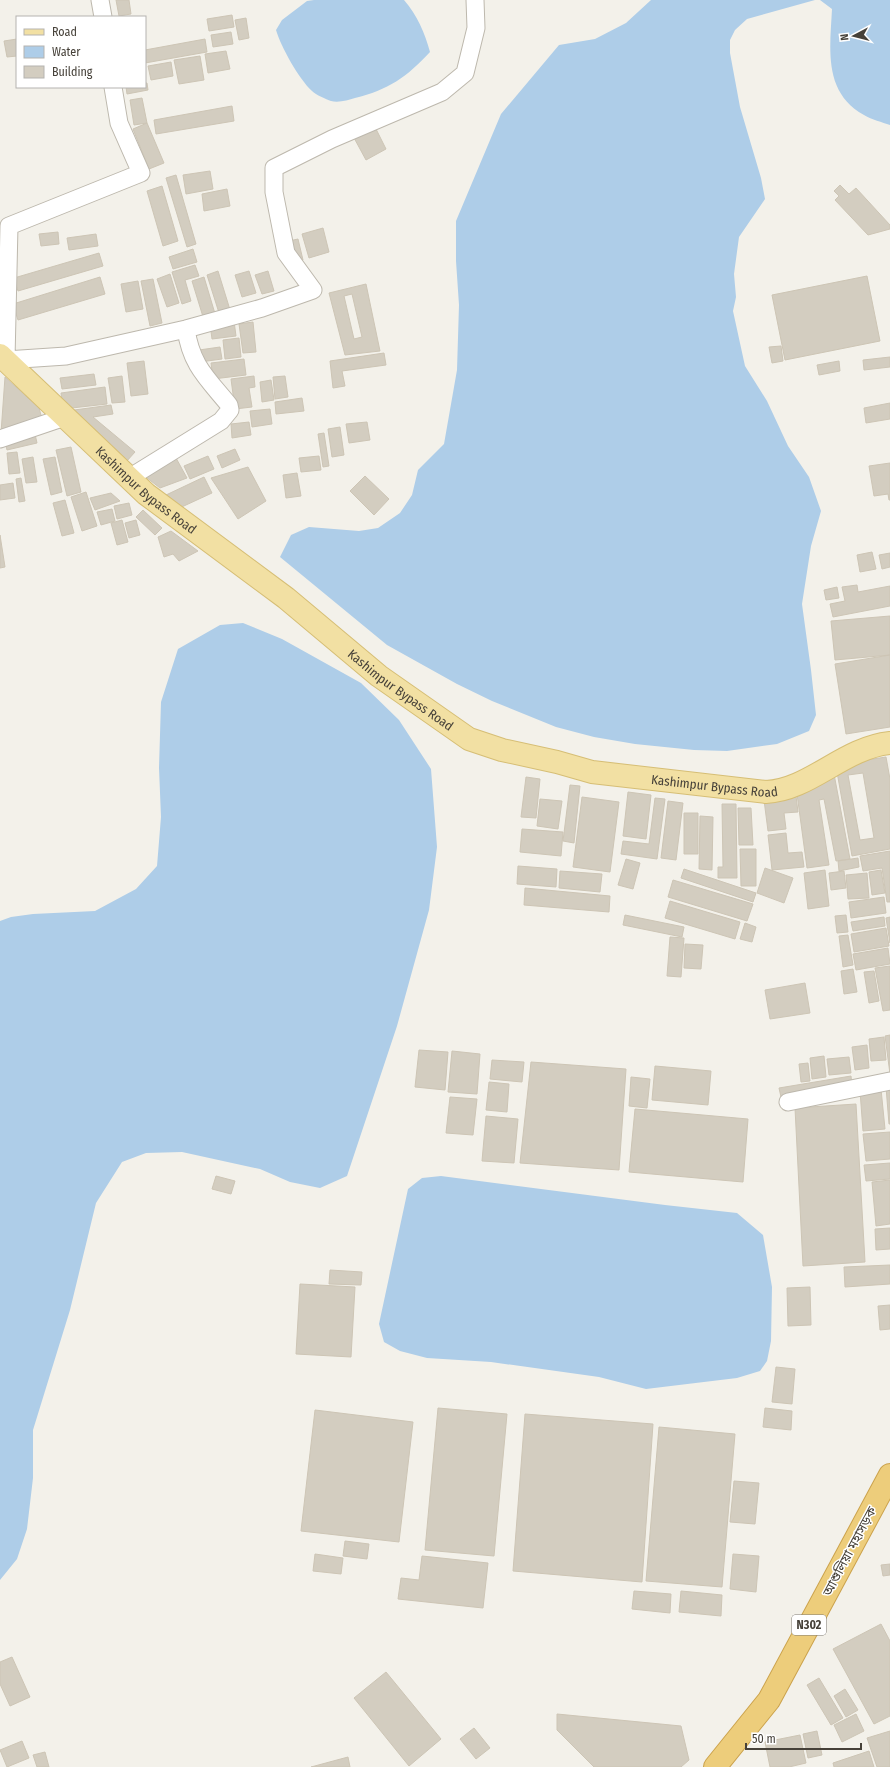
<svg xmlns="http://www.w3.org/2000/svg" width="890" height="1767" viewBox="0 0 890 1767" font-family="'Fira Sans Condensed','Noto Sans Bengali',sans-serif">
<rect width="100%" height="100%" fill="#f3f1ea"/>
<path fill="#aecde8" d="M314,0H404C417,15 425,33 430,52C407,77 388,90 355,98C348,100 339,103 331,101C326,99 316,95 312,91C299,79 281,47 276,30L282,20L307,1Z
M651,0H815L747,19L735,30L730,40V53L740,107L761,178L765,199L739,237L734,274L736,297L733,311L745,366L767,401L788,446L809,477L821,511L811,546L802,604L811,670L816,715L809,731L777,744L727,751L694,750L635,744L594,737L556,727L492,701L457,684L387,645L280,557L291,535L309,527L359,531L378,528L400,513L412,495L418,470L444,444L457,370L459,305L456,261V221L501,114L559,45L595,39L626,23Z
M820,0H890V125C882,122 872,120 864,115C823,92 830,49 832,9Z
M243,623L282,639L361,683L399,720L431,769L437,847L429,910L397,1026L347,1176L320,1188L290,1182L260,1169L182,1152L146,1153L122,1162L96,1203L70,1310L33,1430V1478L27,1529L17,1559L0,1580V921L11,917L33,914L95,911L136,889L157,866L161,817L159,768L161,702L178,649L220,625Z
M441,1176L665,1205L737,1213L763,1235L772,1287L771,1341L767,1361L760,1371L737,1378L646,1389L599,1377L491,1362L427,1358L400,1351L384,1342L379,1324L408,1189L422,1178Z"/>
<path fill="#d3cdc0" stroke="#cdc5b5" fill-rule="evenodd" d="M116,0H129L131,14L119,16Z
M232,15L234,27L209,31L207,19Z
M246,18L249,38L239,40L235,20Z
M231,32L233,44L213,47L211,35Z
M17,39V56L7,57L4,41Z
M205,39L207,52L145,63V50Z
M226,51L230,69L208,73L205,54Z
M200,56L204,80L179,84L174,60Z
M171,62L173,76L151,80L148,66Z
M145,83H147L148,90L127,94L126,87H145Z
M142,98L147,123L134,125L130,100Z
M232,106L234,121L156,134L154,120Z
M147,123L164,163L149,169L133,129Z
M374,125L386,149L366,160L353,136Z
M210,171L213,189L186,194L183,175Z
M176,175L196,244L187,247L166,178Z
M840,185L849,194L856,188L890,225V229L868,235L835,200L839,196L834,191Z
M162,186L178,241L163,246L147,191Z
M227,189L230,206L204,211L202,194Z
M323,228L329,252L309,258L302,234Z
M58,232L59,244L41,246L39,234Z
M96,234L98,246L69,250L67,238Z
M298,239L303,260L294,262L289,241Z
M193,249L197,262L173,269L169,257Z
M99,253L103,266L18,291L14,278Z
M195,265L199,276L185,280L191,301L182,304L172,272Z
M218,271L231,313L220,316L207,275Z
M249,271L256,293L242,297L235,275Z
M268,271L274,291L262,294L255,275Z
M170,274L179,303L167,307L157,279Z
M867,276L880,341L785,360L772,295Z
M100,277L105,294L18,320L13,304Z
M204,277L216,317L204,320L192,281Z
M153,279L162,323L150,326L141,281Z
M138,281L143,309L126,312L121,284Z
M366,284L380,351L345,355L329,293ZM352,294L362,337L354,339L344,296Z
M234,321L236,336L212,339L210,324Z
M253,322L256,352L243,353L239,324Z
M239,338L241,357L225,359L223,340Z
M781,346L783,361L772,363L769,347Z
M220,347L222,359L200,362L199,350Z
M384,353L386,365L342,371L345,386L333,388L330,361Z
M890,357V367L864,370L863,360Z
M244,359L246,375L213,379L211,363Z
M144,361L148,394L131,396L127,363Z
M839,361L840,371L819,375L817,365Z
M94,374L96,385L62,389L60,378Z
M122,376L125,402L112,403L108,378Z
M254,376L255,387L249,388L252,407L235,409L231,379Z
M285,376L288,397L275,399L273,377Z
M5,377L39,408L43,422L1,433Z
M271,380L274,400L262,402L260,382Z
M105,387L107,404L63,409L61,393Z
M302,398L304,411L276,414L275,402Z
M890,403V419L866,423L864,408Z
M111,405L113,414L93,417L135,452L126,462L67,411Z
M270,409L272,424L252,427L250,411Z
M249,422L251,435L232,438L231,424Z
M367,422L370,440L349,443L346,424Z
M340,427L344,455L332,457L328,429Z
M324,433L329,466L323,467L318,434Z
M35,434L37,443L7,450L5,442Z
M71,447L81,492L67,496L56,450Z
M235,449L240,460L222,468L217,456Z
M17,452L20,473L9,474L7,453Z
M208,456L214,469L190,479L184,466Z
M319,456L321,470L301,472L299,458Z
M33,457L37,482L26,483L22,459Z
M55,457L62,492L51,495L43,459Z
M176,458L187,478L160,488L142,474Z
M890,463V500H889L888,494L874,496L869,466Z
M248,467L266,501L238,519L211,478Z
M297,473L301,496L286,498L283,475Z
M365,476L389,499L374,515L350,491Z
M204,477L212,493L173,511L166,495Z
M21,478L25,501L19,502L16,479Z
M13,483L15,498L0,500V485Z
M86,492L97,526L82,531L71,497Z
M111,493L120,501L95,510L90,498Z
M65,500L74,533L62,536L53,503Z
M129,503L132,515L117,519L114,506Z
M112,509L115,521L101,525L97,512Z
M143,510L162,528L155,535L136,517Z
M122,520L128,542L117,545L111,523Z
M136,520L140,535L129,538L125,523Z
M171,531L198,551L179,561L173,554L164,557L158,537Z
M0,535L5,567L0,568Z
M872,552L876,569L860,572L857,555Z
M890,553V567L882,569L879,555Z
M857,585L858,592L890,586V606L833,617L830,604L845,601L842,587Z
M837,587L839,598L826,600L824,590Z
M890,616V655L835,660L831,621Z
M890,655V727L846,734L835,664Z
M886,757L890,779V849L852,856L837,772L860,761ZM863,773L874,838L860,840L848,775Z
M834,774L850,859L836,861L824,799L819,800L829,865L807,868L797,794Z
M526,777L540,779L536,818L521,817Z
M570,785L580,786L574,843L563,841Z
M628,792L651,795L646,839L623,836Z
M796,796L798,812L784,813L786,829L768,831L764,800Z
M582,797L619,802L610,872L573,867Z
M655,798L665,799L657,859L621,854L623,841L649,844Z
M540,799L562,801L558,829L537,826Z
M668,801L683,803L676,860L661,858Z
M722,804H736L737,878H718V867H723Z
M738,808H751L753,845H739Z
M684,813H698V854H684Z
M700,816L713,817L712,870L699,869Z
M522,829L563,832L561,856L520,852Z
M786,833L788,853L802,852L804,867L772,870L768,835Z
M740,849H756V886H741Z
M890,851V902H887L882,868L863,871L860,856Z
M858,858L859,867L839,871L838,861Z
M626,859L640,863L633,889L618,885Z
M518,866L557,869L556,887L517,884Z
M765,868L793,878L784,903L757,893Z
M684,869L756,893L753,902L681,878Z
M825,870L829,906L808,909L804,873Z
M881,870L885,893L872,895L869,872Z
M560,871L602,874L600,892L559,888Z
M844,871L846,888L831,890L829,873Z
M867,873L869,898L848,899L846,875Z
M673,880L753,904L747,921L668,897Z
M525,888L610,896L609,912L524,905Z
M884,897L886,913L851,918L849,902Z
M670,901L740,922L735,939L665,918Z
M625,915L684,927L682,937L623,925Z
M846,915L848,932L837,933L835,916Z
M884,917L885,926L853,931L851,922Z
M890,917V943L886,918Z
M745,923L756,927L752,942L740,939Z
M886,928L889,946L854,952L851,934Z
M848,935L853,965L843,967L839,936Z
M670,937L684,938L681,977L667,976Z
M685,944L703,945L701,969L684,968Z
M888,948L890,964L856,970L853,954Z
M890,966V1010L883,1011L875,968Z
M853,969L857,992L844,994L841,971Z
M874,971L879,1001L869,1003L864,972Z
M805,983L810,1013L770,1019L765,990Z
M890,1035V1074L885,1036Z
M884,1037L886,1060L871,1061L869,1039Z
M867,1045L869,1068L855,1070L852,1047Z
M419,1050L448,1052L445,1090L415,1087Z
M452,1051L480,1054L477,1094L448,1092Z
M824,1056L826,1077L812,1079L810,1058Z
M849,1057L851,1073L829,1075L827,1059Z
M492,1060L524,1062L522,1082L490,1079Z
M531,1062L626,1069L619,1170L520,1163Z
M808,1063L810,1081L801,1082L799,1064Z
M655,1066L711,1071L708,1105L652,1100Z
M851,1076L852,1086L781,1097L779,1088Z
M631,1077L650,1079L647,1108L629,1106Z
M489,1082L509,1084L507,1112L486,1110Z
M886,1087H890V1124H889Z
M881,1089L885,1129L863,1131L860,1091Z
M450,1097L477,1099L473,1135L446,1133Z
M856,1104L865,1262L803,1266L795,1108Z
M635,1109L748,1119L743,1182L629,1172Z
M486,1116L518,1119L514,1163L482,1161Z
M890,1132V1159L866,1161L863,1134Z
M890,1163V1179L866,1181L864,1165Z
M216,1176L235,1181L231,1194L212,1189Z
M890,1180V1224L876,1226L872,1182Z
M890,1228V1249L876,1250L875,1229Z
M890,1265V1284L845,1287L844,1267Z
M330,1270L362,1272L361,1285L329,1284Z
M300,1284L355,1287L351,1357L296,1354Z
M810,1287L811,1325L788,1326L787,1288Z
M890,1305V1329L880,1330L878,1306Z
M776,1367L795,1369L792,1404L772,1402Z
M438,1408L507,1414L494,1556L425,1550Z
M765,1408L792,1411L791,1430L763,1427Z
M315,1410L413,1422L399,1542L301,1531Z
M525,1414L653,1424L642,1582L513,1571Z
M659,1427L735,1434L722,1587L646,1581Z
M734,1481L759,1483L755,1524L730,1522Z
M345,1541L369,1544L367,1559L343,1556Z
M315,1554L343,1558L341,1574L313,1571Z
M733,1554L759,1556L756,1592L730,1589Z
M422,1556L488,1563L483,1608L398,1599L401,1578L419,1580Z
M890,1564V1575L883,1576L881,1565Z
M634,1591L671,1594L670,1613L632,1609Z
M681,1591L722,1595L721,1616L679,1612Z
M881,1624L890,1641V1716L874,1724L833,1649Z
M12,1657L30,1697L10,1706L0,1684V1662Z
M386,1672L441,1739L409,1766L354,1698Z
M819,1678L843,1718L831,1725L807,1685Z
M845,1689L858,1710L846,1717L834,1696Z
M557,1714L681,1726L689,1760L681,1767H594L557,1730Z
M856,1714L864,1731L842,1742L834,1725Z
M474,1728L490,1748L476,1759L460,1739Z
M817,1731L822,1755L808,1758L803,1734Z
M890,1731V1767H877L867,1738Z
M800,1735L806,1763L789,1767H770L765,1742Z
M22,1741L29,1758L7,1767L0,1750Z
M869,1751L874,1767H834L833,1763Z
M45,1752L49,1767H37L33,1755Z
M348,1757L350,1767H311Z"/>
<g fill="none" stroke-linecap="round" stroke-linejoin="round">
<g stroke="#bdb8ad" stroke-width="19">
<path id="minor" d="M100,0L103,17
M113,87L119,123L141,173L9,226L6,360L66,356L186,329L262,308L313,290L286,253L274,192V168L332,139L442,92L465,73L476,28L475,0
M0,439L65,417
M129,478L221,421L230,410L229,405C207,378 191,365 186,329
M788,1102L890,1081"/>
</g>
<g stroke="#d6be75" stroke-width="24">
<g id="major">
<path id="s1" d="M0,355L146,494L286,598L379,676L469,739L502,750L557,762L592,772L766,792C810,790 843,748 890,743"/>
</g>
</g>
<g stroke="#cba24c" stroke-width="24">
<path id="highway" d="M715,1767L769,1700L890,1475"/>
</g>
<use href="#minor" stroke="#fff" stroke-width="17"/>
<use href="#major" stroke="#f2e0a3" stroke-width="22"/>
<use href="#highway" stroke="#edcd7b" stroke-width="22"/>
</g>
<g text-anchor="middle" stroke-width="3" stroke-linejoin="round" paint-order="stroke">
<rect fill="#fff" stroke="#7e7a74" stroke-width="1" x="792" y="1615" width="34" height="20" rx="3"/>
<g font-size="12" font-weight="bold" fill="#464139">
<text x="809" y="1629">N302</text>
</g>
<g font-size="13" fill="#464139" stroke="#fff">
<text dy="5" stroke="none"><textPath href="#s1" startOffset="199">Kashimpur Bypass Road</textPath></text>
<text dy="5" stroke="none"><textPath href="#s1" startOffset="523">Kashimpur Bypass Road</textPath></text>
<text dy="5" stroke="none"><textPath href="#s1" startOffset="858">Kashimpur Bypass Road</textPath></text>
<text transform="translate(849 1551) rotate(-62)" y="5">আশুলিয়া মহাসড়ক</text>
</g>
</g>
<rect x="16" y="16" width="130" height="72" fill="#ffffff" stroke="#b5b3b0"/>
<rect x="24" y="29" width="20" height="6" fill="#f2e0a3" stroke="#b5b3b0"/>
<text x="52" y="36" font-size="12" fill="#464139">Road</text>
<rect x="24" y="46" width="20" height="12" fill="#aecde8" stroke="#b5b3b0"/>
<text x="52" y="56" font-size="12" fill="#464139">Water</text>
<rect x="24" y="66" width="20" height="12" fill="#d3cdc0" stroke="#b5b3b0"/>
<text x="52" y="76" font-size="12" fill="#464139">Building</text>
<g transform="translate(854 36) rotate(263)" stroke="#ffffff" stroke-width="3" paint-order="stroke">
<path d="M0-3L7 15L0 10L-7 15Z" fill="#464139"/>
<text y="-6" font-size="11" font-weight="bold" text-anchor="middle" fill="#464139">N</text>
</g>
<path d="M746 1743v6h115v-6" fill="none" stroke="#464139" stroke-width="2"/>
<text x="752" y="1743" font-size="12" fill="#464139" stroke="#ffffff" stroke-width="3" paint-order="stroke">50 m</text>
</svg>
